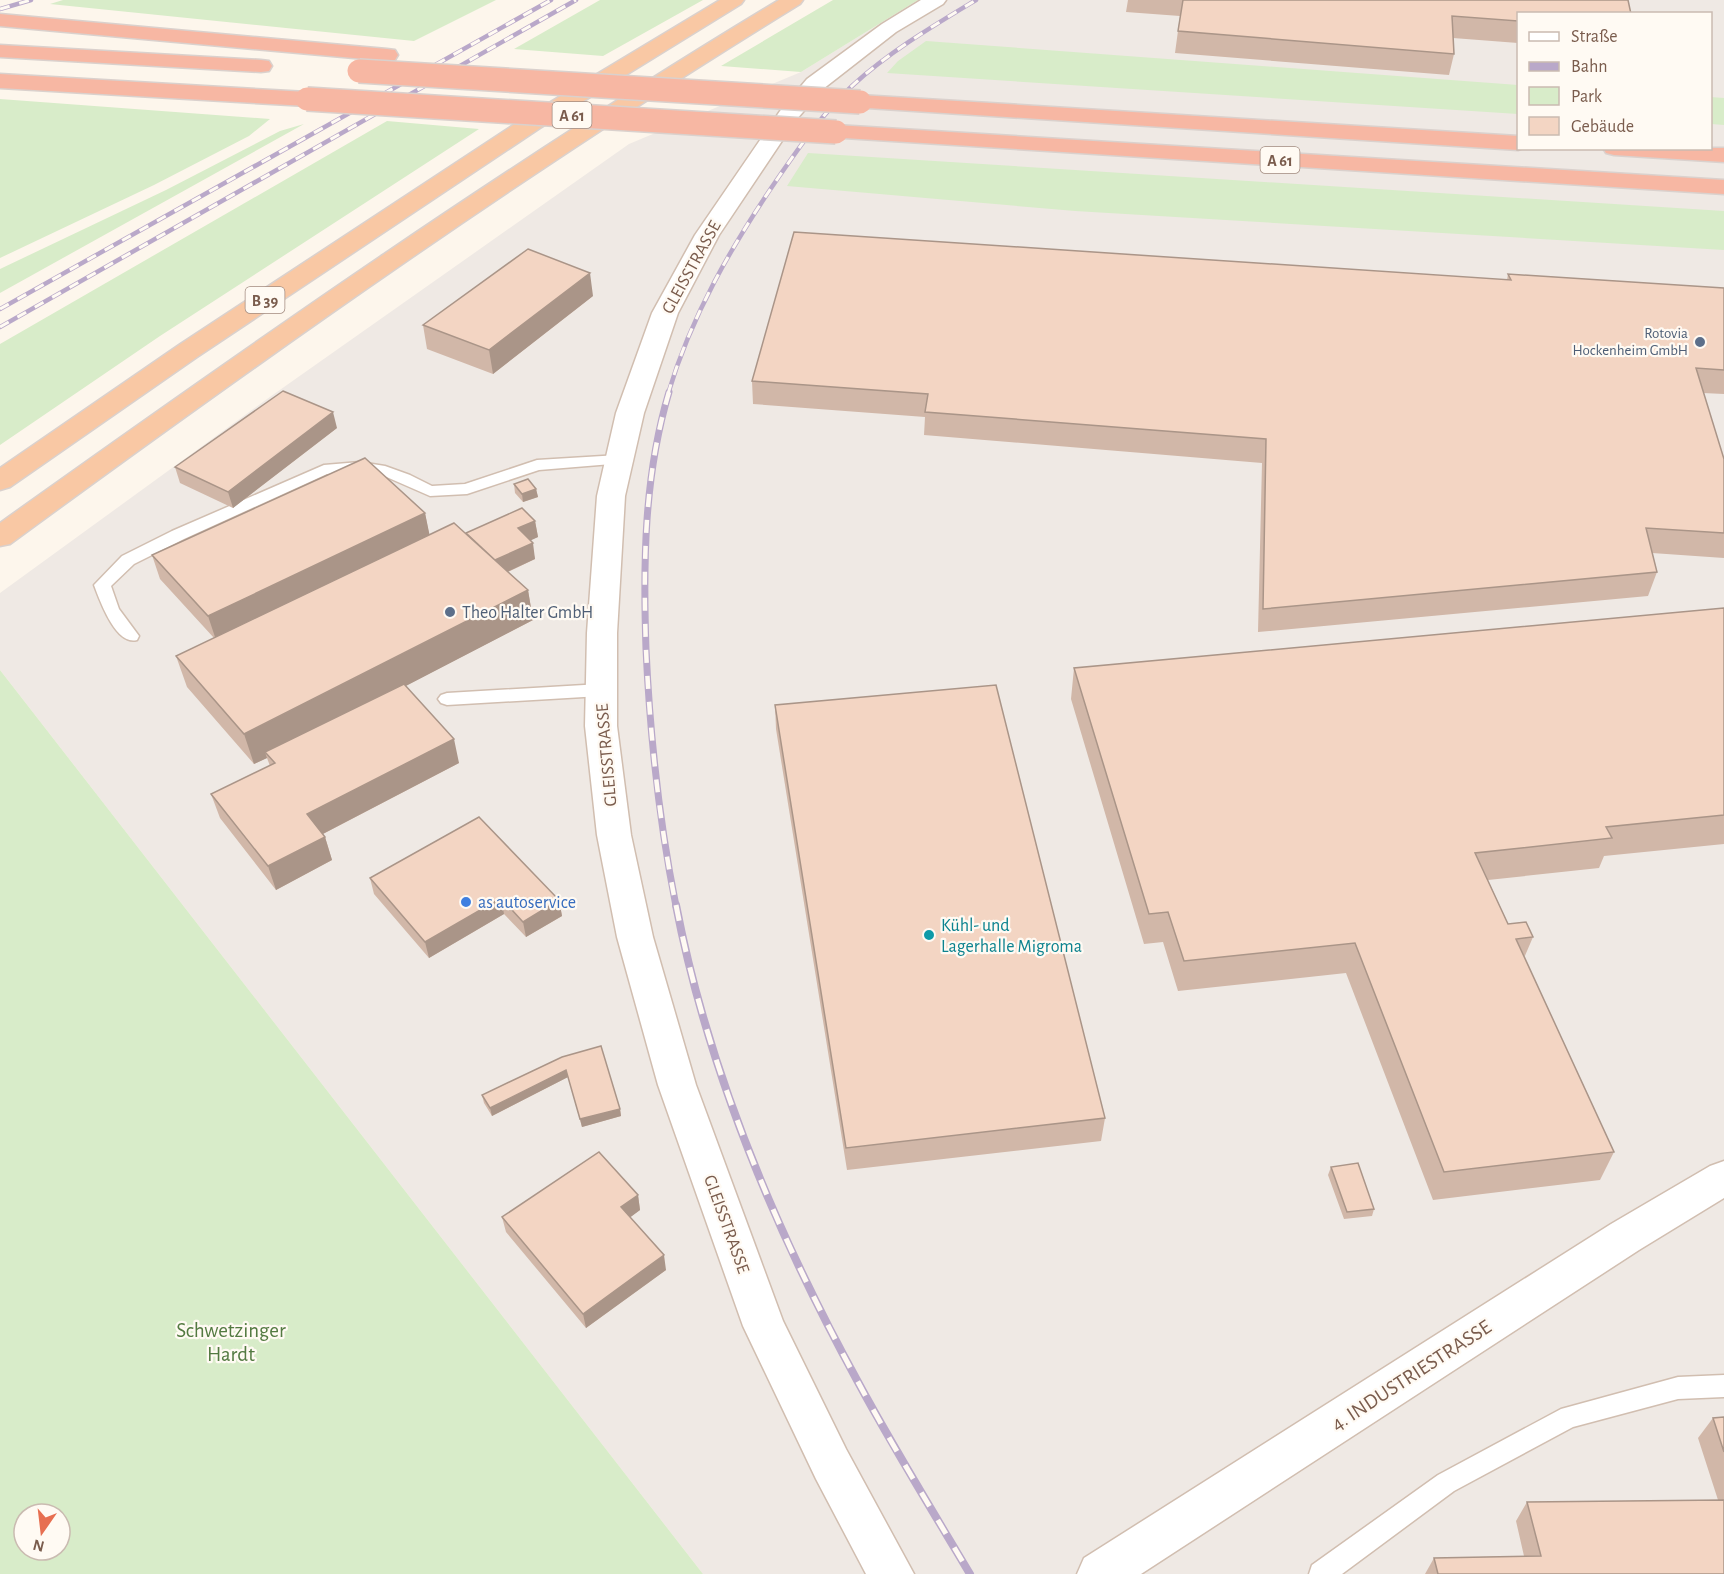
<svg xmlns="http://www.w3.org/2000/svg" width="1724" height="1574" viewBox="0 0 1724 1574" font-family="'Alegreya Sans',sans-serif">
<rect width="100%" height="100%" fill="#fdf6ec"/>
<path fill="#efe9e4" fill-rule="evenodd" d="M918,0H1724V1574H703L0,670V593L267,399L629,144L801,72ZM1518,14H1710V148H1518Z"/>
<path fill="#d8ecc9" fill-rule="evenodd" d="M63,0H496L414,41L50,4Z
M600,0H703L603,56L514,49Z
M833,0H918L801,72L721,66Z
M926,41L1518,85V114L887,73L898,61Z
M1710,97L1724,98V125L1711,124Z
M0,99L270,119L249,136L154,185L0,258Z
M387,121L479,129L160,336L0,445V344Z
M304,124L0,293V269L166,190L280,131Z
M808,153L1724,211V250L1075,211L787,186Z
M0,670L703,1574H0ZM24,1514H60V1550H24Z"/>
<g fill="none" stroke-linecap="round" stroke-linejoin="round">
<g stroke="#d1beb0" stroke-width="3">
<path id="service" d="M619,455L624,457L627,460L624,463L539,470L467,494L430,496L382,475L360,472L327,474L184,539L134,564L111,586L119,609L139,636L137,640C116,646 100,601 94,585L122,556L172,531L324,465L360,462L385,466L410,475L432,486L465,484L537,460Z
M601,684L607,686L610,690L607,694L601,696L447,705L441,703L438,699L441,695L447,693Z
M1724,1375V1397L1678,1399L1573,1427L1454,1491L1342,1574H1309L1312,1565L1438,1475L1561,1409L1678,1377Z"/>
</g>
<g stroke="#d1beb0" stroke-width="3">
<path id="minor" d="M921,0H946L943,4L896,32L823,89L796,120L719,235L678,313L644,413L625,496L617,633V726L631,835L653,937L696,1085L783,1321L846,1449L914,1574H866L816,1479L743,1326L658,1085L617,937L597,835L585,726L587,633L597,496L616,413L652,313L695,235L780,111L807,79L882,24Z
M1724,1161V1198L1639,1250L1141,1574H1077L1084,1558L1611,1224L1710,1166Z"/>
</g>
<g stroke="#dad1cd" stroke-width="3">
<path id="trunk" d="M720,0H744L741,4L540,128L197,357L10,487L0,490V468L179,345L524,118Z
M779,0H803L800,4C528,171 268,355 10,544L0,546V523C255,341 510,162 779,0Z"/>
</g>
<g stroke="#dad1cd" stroke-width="3">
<path id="motorway" d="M0,14L387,49L395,50L398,55L395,60L387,61L0,26Z
M0,45L261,60L269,61L272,66L269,71L261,72L0,57Z
M0,74L307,92L315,94L318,99L315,104L307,106L0,88Z
M860,95L1518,136V148H1523L1518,150L852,107L849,102L852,97Z
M836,125L1724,180V194L828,137L825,132L828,127Z
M1603,148H1724V162L1614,155L1606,153Z"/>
</g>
<use href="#service" fill="#fff" fill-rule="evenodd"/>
<use href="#minor" fill="#fff" fill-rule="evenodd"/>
<use href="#trunk" fill="#f9c8a4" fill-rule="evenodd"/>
<use href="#motorway" fill="#f7b7a3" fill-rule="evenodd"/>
<g stroke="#b9a8c9" stroke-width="4.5">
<path id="rail-far2" d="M0,9L31,0
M0,309L551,0
M0,327L576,0
M668,394C691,316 732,245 778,178C800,146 823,113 852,86C889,52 933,26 976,0"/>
</g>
<g stroke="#b9a8c9" stroke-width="7">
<path id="rail-far1" d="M669,392C644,476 643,563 646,649C650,736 659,821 676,906"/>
</g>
<g stroke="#b9a8c9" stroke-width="8">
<path id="rail" d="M676,905C708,1071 777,1234 858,1382C893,1447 932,1510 970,1574"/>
</g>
<use href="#rail-far2" stroke="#fffaf3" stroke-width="3" stroke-dasharray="10" stroke-linecap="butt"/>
<use href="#rail-far1" stroke="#fffaf3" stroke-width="4.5" stroke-dasharray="13" stroke-linecap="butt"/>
<use href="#rail" stroke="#fffaf3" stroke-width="5" stroke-dasharray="16" stroke-linecap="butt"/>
<g stroke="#dad1cd" stroke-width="26" stroke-linecap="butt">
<path id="motorway-bridge" d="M359,71L860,102
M307,99L836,132"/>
</g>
<use href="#motorway-bridge" stroke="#f7b7a3" stroke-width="23"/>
</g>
<path fill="#d1b7a8" d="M1128,0H1628L1518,14V43L1453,38L1454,54L1449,75L1175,53L1180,16L1126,12Z
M1508,274L1724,288V394L1703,393L1724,459V558L1652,553L1657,572L1648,596L1258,632L1262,463L924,435L925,417L753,404L752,381L1507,280Z
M593,296L493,374L427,349L423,325Z
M337,428L233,508L180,483L175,467Z
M514,484L536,489L538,497L523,502L515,493Z
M425,513L429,534L466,533L535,521L538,537L530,540L535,559L508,572L528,590L533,620L405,686L459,763L323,834L325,837L332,860L276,890L220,818L211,794L270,766L267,758L254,764L187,687L176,656L214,638L160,579L152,555Z
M1724,608V844L1604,856L1599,868L1488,880L1508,924L1533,937L1524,958L1614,1152L1600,1180L1433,1200L1346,973L1178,991L1163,942L1144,944L1071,699L1074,668Z
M775,705L1105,1118L1101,1141L847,1170L776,729Z
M370,878L559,900L562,916L526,937L504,914L429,958L374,894Z
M562,1057L620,1109L621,1116L582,1127L568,1077L492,1116L484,1103L482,1095Z
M1331,1167L1374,1209L1372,1216L1344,1219L1328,1175Z
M638,1195L640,1210L630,1217L666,1270L586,1328L506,1232L502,1217Z
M1724,1417V1574H1425L1434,1558L1524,1556L1516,1521L1527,1502L1718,1500L1698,1438L1713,1418Z"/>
<path fill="#aa9588" d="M590,273L593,296L493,374L489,350Z
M333,412L337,428L233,508L228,492Z
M536,489L538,497L523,502L522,494Z
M425,513L430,537L216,640L208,616Z
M535,521L538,537L521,545L518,528Z
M533,543L535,559L494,578L491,562Z
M528,590L533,620L269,757L265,752L267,758L254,764L244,734Z
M454,739L459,763L315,838L307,814Z
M325,837L332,860L276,890L268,866Z
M501,898L504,914L429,958L425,942Z
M559,900L562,916L526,937L523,922Z
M566,1070L568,1077L492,1116L490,1108Z
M620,1109L621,1116L582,1127L580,1119Z
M638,1195L640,1210L624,1222L621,1207Z
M664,1255L666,1270L586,1328L583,1314Z"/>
<path fill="#f3d5c3" stroke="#aa9588" stroke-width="1.5" d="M1183,0H1628L1631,14H1518V21L1452,16L1454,54L1178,31Z
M794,232L1511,280L1508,274L1724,288V370L1696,368L1724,459V533L1646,528L1657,572L1263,609L1266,439L925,412L928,394L752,381Z
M528,249L590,273L489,350L423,325Z
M283,391L333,412L228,492L175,467Z
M365,458L425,513L208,616L152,555Z
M528,479L536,489L522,494L514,484Z
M522,508L535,521L518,528L533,543L495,560L466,533Z
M454,523L528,590L244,734L176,656Z
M1724,608V815L1606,827L1612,838L1475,853L1508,924L1526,922L1533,937L1516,939L1614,1152L1444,1172L1355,943L1184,961L1168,912L1149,914L1074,668Z
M404,684L454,739L307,814L325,837L268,866L211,794L275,763L265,752Z
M996,685L1105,1118L846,1148L775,705Z
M479,817L559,900L523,922L501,898L425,942L370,878Z
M601,1046L620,1109L580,1119L566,1070L490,1108L482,1095L562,1057Z
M599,1152L638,1195L621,1207L664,1255L583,1314L502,1217Z
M1358,1163L1374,1209L1347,1212L1331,1167Z
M1724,1417V1452L1713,1418Z
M1724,1500V1574H1438L1434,1558L1541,1556L1527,1502Z"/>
<g fill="#5c6f8a" stroke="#fffaf3" stroke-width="2">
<circle cx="1700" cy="342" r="6"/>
<circle cx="450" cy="612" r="6"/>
</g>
<circle fill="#3f7fe0" stroke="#fffaf3" stroke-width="2" cx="466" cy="902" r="6"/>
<circle fill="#0f9aa8" stroke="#fffaf3" stroke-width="2" cx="929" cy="935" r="6"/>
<g text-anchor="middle" stroke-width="4.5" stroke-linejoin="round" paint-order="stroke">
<g font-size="15" fill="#4e5e75" stroke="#fffaf3" text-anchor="end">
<text x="1688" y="338">Rotovia<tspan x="1688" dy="17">Hockenheim GmbH</tspan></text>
</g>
<g fill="#fffaf3" stroke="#a28b7f" stroke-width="1.5">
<rect x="552.5" y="102" width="39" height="26" rx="4.5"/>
<rect x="1260.5" y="147" width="39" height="26" rx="4.5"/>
<rect x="245.5" y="287" width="39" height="26" rx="4.5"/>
</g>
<g font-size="16" font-weight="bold" fill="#7a5c4d">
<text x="572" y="121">A 61</text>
<text x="1280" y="166">A 61</text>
<text x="265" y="306">B 39</text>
</g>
<g font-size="18" fill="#7a5c4d" stroke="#fffaf3">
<text transform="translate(691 267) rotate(-61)" y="6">GLEISSTRASSE</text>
<text transform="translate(606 755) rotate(-95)" y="6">GLEISSTRASSE</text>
<text transform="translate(727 1224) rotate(70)" y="6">GLEISSTRASSE</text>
</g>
<g font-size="18" fill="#4e5e75" stroke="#fffaf3" text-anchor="start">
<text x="462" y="618">Theo Halter GmbH</text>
</g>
<g font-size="18" fill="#366cbe" stroke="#fffaf3" text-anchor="start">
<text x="478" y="908">as autoservice</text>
</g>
<g font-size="18" fill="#0d838f" stroke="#fffaf3" text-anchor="start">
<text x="941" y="931">Kühl- und<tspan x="941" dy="21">Lagerhalle Migroma</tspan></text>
</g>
<g font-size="21" fill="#537a41" stroke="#fffaf3">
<text x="231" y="1337">Schwetzinger<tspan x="231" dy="24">Hardt</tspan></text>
</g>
<g font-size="21" fill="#7a5c4d" stroke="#fffaf3">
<text transform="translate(1411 1375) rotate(-33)" y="7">4. INDUSTRIESTRASSE</text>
</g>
</g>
<rect x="1517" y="12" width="195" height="138" fill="#fffaf3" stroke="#cabbb1" stroke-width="1.5"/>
<rect x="1529" y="32" width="30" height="9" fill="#ffffff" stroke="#cabbb1" stroke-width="1.5"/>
<text x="1571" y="42" font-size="18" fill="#7a5c4d">Straße</text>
<rect x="1529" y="62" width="30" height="9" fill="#b9a8c9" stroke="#cabbb1" stroke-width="1.5"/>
<text x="1571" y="72" font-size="18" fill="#7a5c4d">Bahn</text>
<rect x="1529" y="87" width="30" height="18" fill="#d8ecc9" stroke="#cabbb1" stroke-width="1.5"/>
<text x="1571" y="102" font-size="18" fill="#7a5c4d">Park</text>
<rect x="1529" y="117" width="30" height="18" fill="#f3d5c3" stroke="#cabbb1" stroke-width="1.5"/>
<text x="1571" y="132" font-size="18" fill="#7a5c4d">Gebäude</text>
<g transform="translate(42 1532) rotate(194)"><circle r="28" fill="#fffaf3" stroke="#cabbb1" stroke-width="1.5"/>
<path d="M0-4.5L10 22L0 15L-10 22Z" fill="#e76f51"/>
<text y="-9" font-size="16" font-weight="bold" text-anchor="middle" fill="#7a5c4d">N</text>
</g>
</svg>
